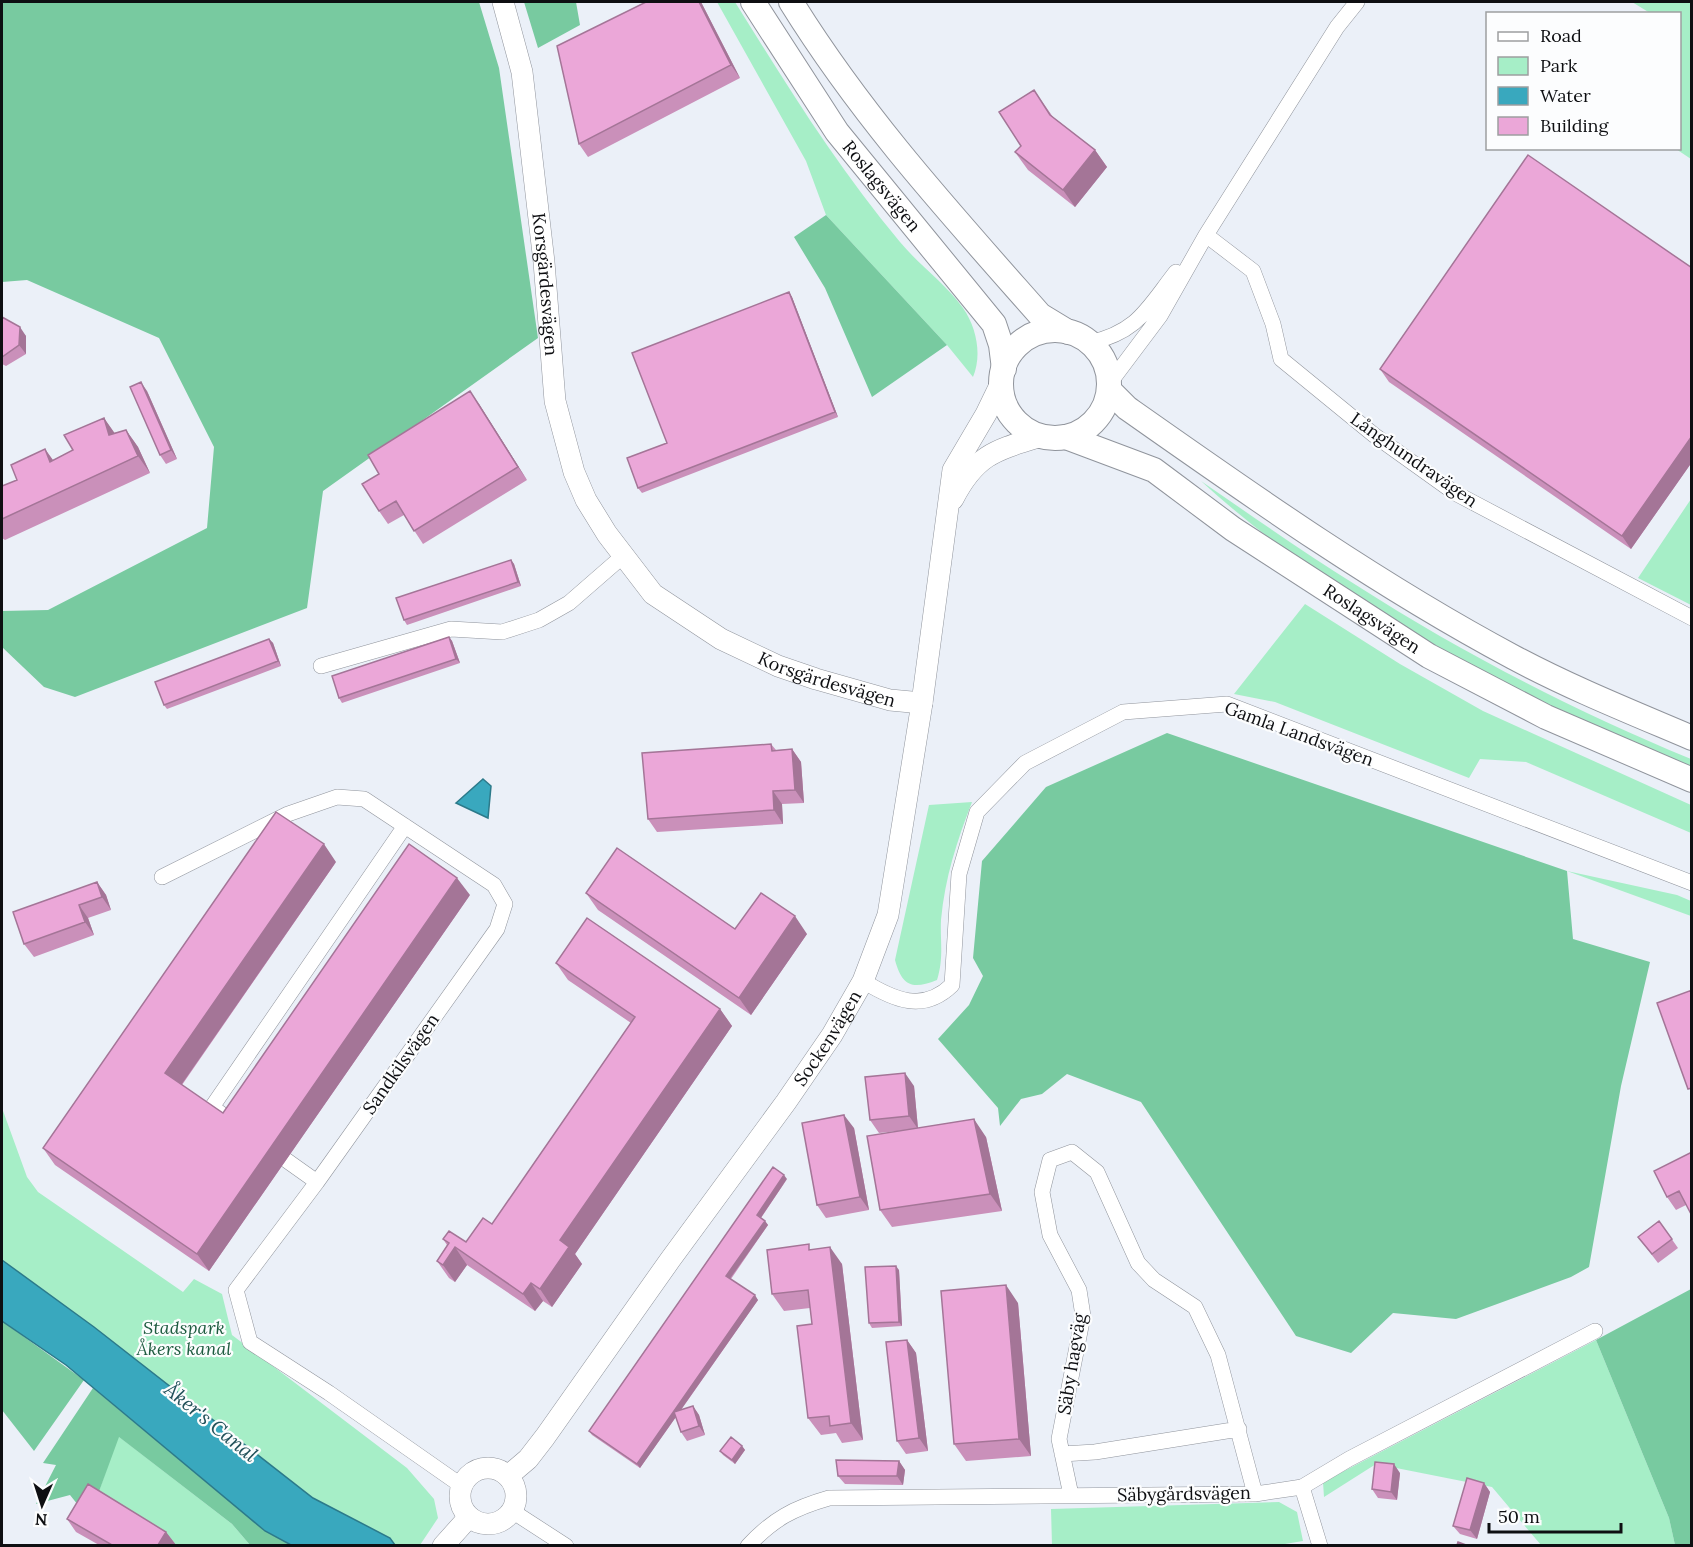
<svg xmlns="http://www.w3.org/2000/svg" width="1693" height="1547" viewBox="0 0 1693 1547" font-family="Lora,serif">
<rect width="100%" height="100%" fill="#ebf0f8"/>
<path fill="#a6eec7" d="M717,2H735C786,84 837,167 900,242C919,265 946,284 963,308C977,328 982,356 973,377L947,345L826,215L806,161Z
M1632,2H1691V159L1676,149L1680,148V14L1650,13Z
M1201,481C1252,516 1303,552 1356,585C1462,653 1575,711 1691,759V769C1650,752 1606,736 1566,716C1437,652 1307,578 1201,481Z
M1691,499L1692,605H1691L1638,578Z
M1305,604L1400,664L1483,711L1691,805V833L1526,762L1480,759L1469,778L1275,702L1234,694Z
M972,802C957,841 945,877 941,920C940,942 944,957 937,980C912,990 902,986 895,960L929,805Z
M1567,871L1677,895L1691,901V916Z
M2,1108L27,1177L38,1192L183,1292L194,1279L222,1294L232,1335L407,1468L434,1499L438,1518L420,1545H395L390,1538L313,1498L94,1327L2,1260Z
M1596,1340L1669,1518L1675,1545H1541L1492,1487L1376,1464L1324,1497L1323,1482Z
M118,1436L232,1524L250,1545H175L97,1497Z
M1279,1502L1297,1512L1303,1541L1273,1546L1052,1545L1051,1509Z"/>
<path fill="#78caa0" d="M2,2H479L499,68L538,338L323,491L307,608L75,697L44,687L2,647V611L48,610L207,528L214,447L159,338L27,280L2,282Z
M524,2H576L580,25L538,48Z
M826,215L947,345L872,397L825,288L794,237Z
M1167,733L1567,871L1573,939L1650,962L1621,1086L1589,1267L1571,1277L1456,1319L1393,1313L1351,1353L1296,1336L1141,1102L1067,1074L1042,1094L1021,1099L1000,1126L998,1108L938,1039L969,1005L983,976L973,958L982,861L1046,787Z
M1691,1289V1545H1675L1669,1518L1596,1340Z
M2,1321L84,1380L34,1451L2,1410Z
M93,1388L265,1531L291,1545H250L232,1524L119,1437L97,1497L86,1515L70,1495L36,1504L56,1465L43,1463Z"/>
<path fill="#39a8be" stroke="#2c7a8a" stroke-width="1.5" d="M483,779L491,786L488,818L456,803Z
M2,1260L94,1327L313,1498L390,1538L395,1545H291L265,1531L66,1365L2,1321Z"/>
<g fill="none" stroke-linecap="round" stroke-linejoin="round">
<g stroke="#90949c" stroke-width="16">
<path id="street" d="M1357,2L1337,27L1206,235L1253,271L1273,324L1281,359L1374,435L1455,493L1692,618
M1089,343C1138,332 1147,309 1176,272
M1109,384L1160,316L1206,235
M321,666L451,629L502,632L539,620L569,603L623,556
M162,877L288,814L337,797L364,799L494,885L505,904L497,929L317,1182L236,1290L250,1342L329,1393L462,1486
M863,981C894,1000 923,1013 952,985L959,874L977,812L1025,763L1123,712L1227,704L1692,883
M228,1119L212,1107L405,826
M286,1160L317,1182
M1062,1454L1095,1452L1239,1429
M1302,1487L1320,1546
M1071,1495L1059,1439L1083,1316L1079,1290L1050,1235L1042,1192L1050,1160L1072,1152L1097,1172L1138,1263L1154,1280L1195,1307L1218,1355L1255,1494
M512,1511L566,1546
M748,1546C773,1519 794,1508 829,1498L1255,1494L1302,1487L1349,1459L1595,1331"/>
</g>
<g stroke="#90949c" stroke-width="22">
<g id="secondary">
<path id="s1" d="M503,2L522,72L544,262L555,401L574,472L586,500L607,534L653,594L721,639L778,666L816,679L890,700L922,703"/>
<path d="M953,499C976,454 996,450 1042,436"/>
<circle cx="488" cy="1496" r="28"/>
<path id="s2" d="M508,1476L528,1459L545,1437L670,1260L786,1102L832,1035L863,981L888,915L922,703L953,470L986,414L1002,381"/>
<path d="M443,1546L469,1517"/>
</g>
</g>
<g stroke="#90949c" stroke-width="26">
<g id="primary">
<path id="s3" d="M753,2L837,132L994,324L1001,345L1004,369"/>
<path d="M791,2C863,118 950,213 1040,315L1068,332"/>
<circle cx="1055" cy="384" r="54"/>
<path d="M1110,391L1127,408C1252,496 1378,585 1513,657C1571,688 1631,712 1692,738"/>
<path id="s4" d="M1066,437L1154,470L1233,529L1429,656L1546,717L1692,780"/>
</g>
</g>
<use href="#street" stroke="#fff" stroke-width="15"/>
<use href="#secondary" stroke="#fff" stroke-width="21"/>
<use href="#primary" stroke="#fff" stroke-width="24"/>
</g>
<path fill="#ca90ba" d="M646,2H701L740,78L588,157L579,144Z
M1034,90L1053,117L1095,150L1107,167L1075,207L1028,170L1015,152L1021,146Z
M1692,268V462L1631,549L1389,382L1380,369Z
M789,292L792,297L838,417L642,493L638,488L667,443Z
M2,317L26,336V354L6,366L2,364Z
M147,391L177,459L166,464L160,455Z
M479,404L527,480L423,544L404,515L388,524L379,511V474Z
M104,418L114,433L126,430L138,447L150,473L5,540L2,538V486L17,480L45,449L53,460L73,450Z
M511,560L514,564L521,586L407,625L404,620Z
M449,637L452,641L460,663L342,703L339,698Z
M269,639L273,643L281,666L167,709L164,705Z
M771,744L776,750L792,749L801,762L804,803L782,804L783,824L657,832L648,819Z
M336,862L182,1085L223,1113L470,895L209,1271L55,1165L43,1148Z
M97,882L106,895L111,910L88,918L94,935L34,957L24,944Z
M586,893L735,929L807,934L751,1015L598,910Z
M556,963L720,1009L732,1026L575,1254L582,1264L552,1307L543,1301L535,1311L467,1265L455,1282L449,1278L437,1261L447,1245L443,1239L466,1242L492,1224L631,1023L568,980Z
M914,1086L918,1128L986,1137L1002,1211L892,1227L880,1210L907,1130L879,1133L870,1120Z
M854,1128L869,1210L826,1218L817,1205Z
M1692,1152L1686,1205L1676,1210L1667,1197Z
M787,1179L761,1218L765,1221L768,1225L731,1279L758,1300L681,1410L693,1406L699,1415L705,1435L687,1441L681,1432L676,1417L640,1468L592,1435L589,1431Z
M1659,1221L1678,1248L1658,1263L1638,1237Z
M812,1249L842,1264L863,1440L842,1443L836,1433L821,1435L808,1418L812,1324L810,1308L784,1311L772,1294Z
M899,1270L902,1326L872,1328L869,1323Z
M1018,1303L1031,1456L966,1461L954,1444Z
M907,1340L916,1353L928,1451L906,1454L897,1441Z
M742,1446L745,1450L735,1464L723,1455L720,1451Z
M899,1461L905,1470L903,1485L845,1484L838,1476Z
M1400,1473L1397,1500L1378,1498L1372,1489Z
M1484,1483L1490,1492L1477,1539L1460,1534L1453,1526Z
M67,1519L166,1532L176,1545H99L76,1532Z"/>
<path fill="#a47597" d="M699,2H701L740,78L731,65Z
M1095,150L1107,167L1075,207L1063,190Z
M789,292L792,297L838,417L835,412Z
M20,327L26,336V354L19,345Z
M141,382L147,391L177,459L171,450Z
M470,391L479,404L527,480L518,467Z
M104,418L116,435H109Z
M126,430L138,447L150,473L138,456Z
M1692,436V462L1631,549L1622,536Z
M45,449L57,466L50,462Z
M511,560L514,564L521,586L518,582Z
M449,637L452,641L460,663L456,659Z
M269,639L273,643L281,666L278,661Z
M792,749L801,762L804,803L795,790Z
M773,791L782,804L783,824L774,810Z
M324,844L336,862L177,1091L165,1073Z
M457,878L470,895L209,1271L197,1254Z
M97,882L106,895L111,910L102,897Z
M79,905L88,918L94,935L85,922Z
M795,916L807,934L751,1015L739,998Z
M720,1009L732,1026L575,1254L582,1264L552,1307L540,1289L560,1240Z
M905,1073L914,1086L918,1129L909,1116Z
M844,1115L854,1128L869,1210L860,1197Z
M974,1119L986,1137L1002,1211L990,1194Z
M784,1175L787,1179L760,1219L757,1215Z
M765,1221L768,1225L729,1280L726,1276Z
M455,1247L467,1265L455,1282L443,1265Z
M830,1247L842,1264L863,1440L851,1423Z
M896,1266L899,1270L902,1326L899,1322Z
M531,1283L543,1301L535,1311L523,1294Z
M1006,1285L1018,1303L1031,1456L1019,1439Z
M755,1295L758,1300L640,1468L637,1464Z
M907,1340L916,1353L928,1451L919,1438Z
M693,1406L699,1415L705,1435L699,1426Z
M742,1446L745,1450L735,1464L732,1460Z
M899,1461L905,1470L903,1485L897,1476Z
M1394,1464L1400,1473L1397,1500L1391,1492Z
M1484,1483L1490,1492L1477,1539L1470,1530Z
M166,1532L176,1545H158Z"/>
<path fill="#eba7d8" stroke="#a47597" stroke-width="1.5" d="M646,2H699L731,65L579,144L557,46Z
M1034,90L1050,115L1095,150L1063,190L1015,152L1021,146L999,112Z
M1528,155L1692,268V436L1622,536L1380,369Z
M789,292L835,412L638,488L627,458L667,443L632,353Z
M2,317L20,327L19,345L2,357Z
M141,382L171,450L160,455L130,387Z
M470,391L518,467L414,531L396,501L379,511L362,484L379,474L368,455Z
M104,418L109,435L126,430L138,456L2,519V486L17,480L11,465L45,449L50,462L73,450L64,435Z
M511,560L518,582L404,620L396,598Z
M449,637L456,659L339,698L332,676Z
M269,639L278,661L164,705L155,682Z
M771,744L772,751L792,749L795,790L773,791L774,810L648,819L642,753Z
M276,812L324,844L165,1073L223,1113L409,844L457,878L197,1254L43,1148Z
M617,848L735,929L761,893L795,916L739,998L586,893Z
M97,882L102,897L79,905L85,922L24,944L13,912Z
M587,918L720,1009L560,1240L569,1247L540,1289L531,1283L523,1294L455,1247L443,1265L437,1261L449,1243L443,1239L449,1231L466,1242L483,1218L492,1224L635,1017L556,963Z
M1692,990V1088L1688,1089L1657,1003Z
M905,1073L909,1116L870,1120L865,1077Z
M844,1115L860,1197L817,1205L802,1123Z
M974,1119L990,1194L880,1210L867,1136Z
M1692,1152V1216L1679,1191L1667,1197L1654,1171Z
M773,1167L784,1175L757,1215L765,1221L726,1276L755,1295L637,1464L589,1431Z
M1659,1221L1672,1239L1652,1254L1638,1237Z
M809,1244V1250L830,1247L851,1423L830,1426L829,1416L808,1418L797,1326L812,1324L808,1290L772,1294L767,1250Z
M896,1266L899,1322L869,1323L865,1267Z
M1006,1285L1019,1439L954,1444L941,1291Z
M907,1340L919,1438L897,1441L886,1342Z
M693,1406L699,1426L681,1432L674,1412Z
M731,1437L742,1446L732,1460L720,1451Z
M836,1460L899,1461L897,1476H838Z
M1375,1462L1394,1464L1391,1492L1372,1489Z
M1467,1478L1484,1483L1470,1530L1453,1526Z
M88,1484L166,1532L158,1545H112L67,1519Z
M1458,1542L1466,1545H1457Z"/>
<g text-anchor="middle" stroke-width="4.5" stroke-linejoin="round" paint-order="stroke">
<g font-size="18" fill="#0e0f12" stroke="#fcfdfe">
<text dy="6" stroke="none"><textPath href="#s3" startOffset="225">Roslagsvägen</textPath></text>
<text dy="6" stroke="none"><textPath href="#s1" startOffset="286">Korsgärdesvägen</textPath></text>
<text transform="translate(1414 460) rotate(35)" y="6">Långhundravägen</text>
<text dy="6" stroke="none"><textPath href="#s4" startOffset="358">Roslagsvägen</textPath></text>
<text dy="6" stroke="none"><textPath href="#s1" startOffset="818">Korsgärdesvägen</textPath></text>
<text transform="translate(1299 734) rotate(20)" y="6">Gamla Landsvägen</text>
<text dy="6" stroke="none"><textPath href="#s2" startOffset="543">Sockenvägen</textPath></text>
<text transform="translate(401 1064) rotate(-55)" y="6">Sandkilsvägen</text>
<text transform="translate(1072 1364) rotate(-81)" y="6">Säby hagväg</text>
<text transform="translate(1184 1494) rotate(-1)" y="6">Säbygårdsvägen</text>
</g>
<g font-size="18" font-style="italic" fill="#1d5b3f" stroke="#fcfdfe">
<text x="184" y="1334">Stadspark<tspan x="184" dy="21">Åkers kanal</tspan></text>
</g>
<g font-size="20" font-style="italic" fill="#23525b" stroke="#fcfdfe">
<text transform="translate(211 1422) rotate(39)" y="7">Åker's Canal</text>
</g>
</g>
<rect width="1693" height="1547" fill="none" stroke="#0e0f12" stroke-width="6"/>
<rect x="1486" y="12" width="195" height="138" fill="#fcfdfe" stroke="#9d9ea0" stroke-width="1.5"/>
<rect x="1498" y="32" width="30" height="9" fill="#ffffff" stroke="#9d9ea0" stroke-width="1.5"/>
<text x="1540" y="42" font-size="18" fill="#0e0f12">Road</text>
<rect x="1498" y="57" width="30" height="18" fill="#a6eec7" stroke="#9d9ea0" stroke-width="1.5"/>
<text x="1540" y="72" font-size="18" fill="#0e0f12">Park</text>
<rect x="1498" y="87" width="30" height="18" fill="#39a8be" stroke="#9d9ea0" stroke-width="1.5"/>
<text x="1540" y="102" font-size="18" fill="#0e0f12">Water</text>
<rect x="1498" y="117" width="30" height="18" fill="#eba7d8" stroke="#9d9ea0" stroke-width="1.5"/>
<text x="1540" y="132" font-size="18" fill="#0e0f12">Building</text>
<g transform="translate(42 1505) rotate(183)" stroke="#fcfdfe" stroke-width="4.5" paint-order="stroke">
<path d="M0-4.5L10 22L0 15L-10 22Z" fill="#0e0f12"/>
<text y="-9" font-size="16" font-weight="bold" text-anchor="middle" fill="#0e0f12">N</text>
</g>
<path d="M1489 1523v9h132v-9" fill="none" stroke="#0e0f12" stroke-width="3"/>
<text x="1498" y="1523" font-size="18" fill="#0e0f12" stroke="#fcfdfe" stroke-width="4.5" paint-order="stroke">50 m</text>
</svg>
